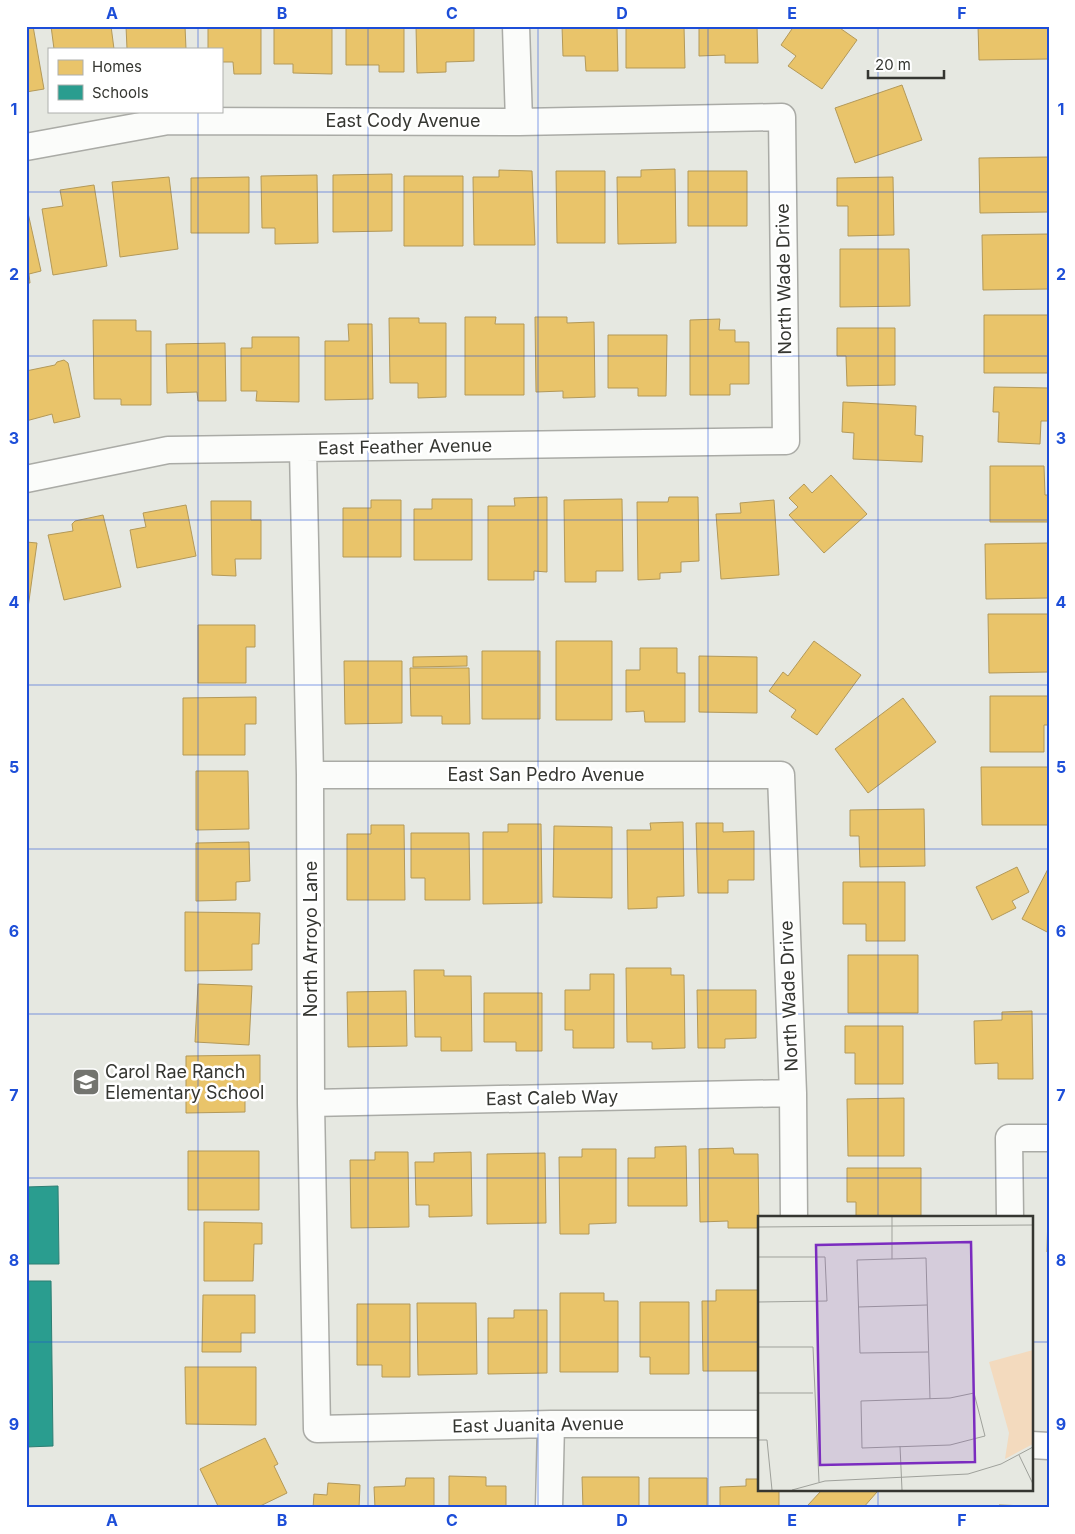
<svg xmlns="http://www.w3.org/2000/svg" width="1075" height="1534" viewBox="0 0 1075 1534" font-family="Inter,sans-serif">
<rect width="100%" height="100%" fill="#e6e8e1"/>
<path fill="#e9c46a" stroke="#b39959" d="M26,26H33L44,89L26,92Z
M51,26H111L114,49H54Z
M126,26H185L186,49H127Z
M208,26H261V74H234L233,62H221V49H208Z
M274,26H332V74L293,73V64H274Z
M346,26H404V72H379V65H346Z
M416,26H474V61L446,62V72L417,73Z
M562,26H617L618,71H586L585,56H563Z
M626,26H684L685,68H626Z
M699,26H757L758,63H725V55L699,56Z
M794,26H837L857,40L822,89L788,66L796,56L781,45Z
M978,26H1049V59L979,60Z
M902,85L922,140L855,163L835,108Z
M1049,157V212L980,213L979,158Z
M675,169L676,243L618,244L617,177H641V170Z
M499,170L532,171L535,245H474L473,177H499Z
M556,171H605V243H557Z
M688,171H747V226H688Z
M392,174V231L333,232V175Z
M317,175L318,243L275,244V228H262L261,176Z
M404,176H463V246H404Z
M169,177L178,249L120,257L112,182Z
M249,177V233H191V178Z
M893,177L894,235L848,236V206H837V178Z
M94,185L107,266L53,275L42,209L63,206L60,190Z
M26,204L41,271L29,274L30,283H26Z
M1049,234V289L983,290L982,235Z
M840,249H909L910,306L840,307Z
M984,315H1049V373H984Z
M465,317H496L495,324H524V395H465Z
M535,317H567V323L594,322L595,397L563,398V391L536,392Z
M389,318H419V323H446V397L418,398V383H390Z
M720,319L719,330H735V342H749V384H730V395H690V320Z
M93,320H136V331H151V405H121V399H94Z
M348,324H372L373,399L325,400V341H349Z
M837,328H895V385L847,386L846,356H837Z
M608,335H667L666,396H638V388H608Z
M252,337H299V402L256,401L257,391H241V348H252Z
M225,343L226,401H198L197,392L167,393L166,344Z
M64,360L68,363L80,417L54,423L52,414L26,421V371L55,365L57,362Z
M994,387L1049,388V421H1041L1040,444L998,442L999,412H993Z
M843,402L916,406L915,435L923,436L922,462L853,459L854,433L842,432Z
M990,466H1044L1045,495H1049V522H990Z
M831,475L867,514L824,553L789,515L798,507L789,498L804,484L812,493Z
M547,497V572L534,571V580H488V506H515L514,498Z
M669,497H698L699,561L681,562V572L660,573V579L638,580L637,502H668Z
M432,499H472V560H414V509H432Z
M622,499L623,571H596V582H565L564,500Z
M371,500H401V557H343V508H371Z
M774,500L779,575L721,579L716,514L741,513L740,503Z
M211,501H251V520H261V559H235L236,576L212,575Z
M186,505L196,556L137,568L130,530L146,527L143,513Z
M103,515L121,587L64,600L48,535L73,531L72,524L75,521Z
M26,542L37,543L27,615H26Z
M1049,543V598L986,599L985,544Z
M988,614H1049V672L989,673Z
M198,625H255V647H246V683H198Z
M556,641H612V720H556Z
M814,641L861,675L817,735L791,717L796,710L769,691L783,672L788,676Z
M640,648H677V673H685V722H645L644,711L626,712V670H640Z
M482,651H540V719H482Z
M467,656V666L413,667V657Z
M699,656L757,657V713L699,712Z
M344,661H402V723L345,724Z
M410,668H469L470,724H442V716H411Z
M990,696H1049V725H1044V752H990Z
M256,697V724H245V755H183V698Z
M903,698L936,742L868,793L835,749Z
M981,767H1049V825H982Z
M196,771H248L249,829L196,830Z
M924,809L925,866L860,867L859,836H850V810Z
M683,822L684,896L657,897V908L628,909L627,830H651L650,823Z
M696,823H723V832L754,831V880H728V893H698Z
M508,824H541L542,903L483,904V832H508Z
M371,825H404L405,900H347V834H371Z
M554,826L612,827V898L553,897Z
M411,833H469L470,900H425V878H411Z
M249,842L250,881L236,882V900L196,901V843Z
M1017,867L1029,892L1012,901L1016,908L992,920L976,887Z
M1049,867V933L1022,919Z
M843,882H905V941H866V924H843Z
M185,912L260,913L259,944H252V970L185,971Z
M848,955H918V1013H848Z
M626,968H671V975H684L685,1048L652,1049V1042H627Z
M414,970H444V976H471L472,1051H441V1037H415Z
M590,974H614V1048H573V1030H565V990H590Z
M198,984L252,986L249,1045L195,1042Z
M697,990H756V1038L725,1039V1048H698Z
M406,991L407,1046L348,1047L347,992Z
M484,993H542V1051H516V1042H484Z
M1032,1011L1033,1079H998V1063L975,1064L974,1021L1002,1020V1012Z
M845,1026H903V1084H855V1053H845Z
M260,1055V1088H245V1112L186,1113V1056Z
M904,1098V1156H848L847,1099Z
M686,1146L687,1206H628V1158H655V1147Z
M733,1148L734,1154H758L759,1228H728V1221L700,1222L699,1149Z
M582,1149H616V1223L589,1224V1234H560L559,1157H582Z
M188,1151H259V1210H188Z
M375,1152H408L409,1227L351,1228L350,1160H375Z
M471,1152L472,1216L429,1217V1205H416L415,1162H434V1153Z
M545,1153L546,1223L487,1224V1154Z
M847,1168H921V1218H856V1202H847Z
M1048,1211H1049V1252H1047Z
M204,1222L262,1223V1244H254L253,1281H204Z
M716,1290H759V1371H703L702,1301H716Z
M560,1293H604V1301H618V1372H560Z
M203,1295H255V1333H241V1352H202Z
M640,1302H689V1374H650V1357H640Z
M417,1303H476L477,1374L418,1375Z
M357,1304H410V1377H382V1365H357Z
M514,1310H547V1373L488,1374V1318H514Z
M185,1367H256V1425L186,1424Z
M265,1438L278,1464L274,1466L287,1493L256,1508H219L200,1469Z
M449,1476L486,1477V1486H506V1508H449Z
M582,1477H639V1508H583Z
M406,1478H434V1508H375L374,1487L405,1486Z
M649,1478H707V1508H649Z
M746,1479H759V1490H779V1508H720V1487L746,1486Z
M328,1483L360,1485L359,1508H313L314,1494L327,1495Z
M820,1490H875L877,1492L863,1508H811L808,1505L821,1491Z
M999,1505L1027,1506V1508H999Z"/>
<path fill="#2a9d8f" stroke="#2d7e73" d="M58,1186L59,1264H26V1187Z
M26,1281H51L53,1446L26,1447Z"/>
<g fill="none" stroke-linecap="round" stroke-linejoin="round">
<g stroke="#aaaba6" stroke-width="29">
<path id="minor" d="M516,26L519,122
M26,147L168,121L519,122L782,117L786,441L168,450L26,479
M303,449L310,775L311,1103L317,1429L551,1424H759
M310,775H781L793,1093L794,1218
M311,1103L793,1093
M1010,1218L1009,1138H1049
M1031,1445L1049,1446
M549,1508L551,1424"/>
</g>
<use href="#minor" stroke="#fbfcfa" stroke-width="26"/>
</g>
<path fill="none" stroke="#1d4ed8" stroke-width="1" stroke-opacity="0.55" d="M198,26V49M368,26V1508M538,26V1508M708,26V1508M878,26V1218M198,111V1508M26,192H1049M26,356H1049M26,520H1049M26,685H1049M26,849H1049M26,1014H1049M26,1178H1049M26,1342H759M1031,1342H1049M878,1490V1508"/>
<defs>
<g id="school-square" transform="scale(1.4375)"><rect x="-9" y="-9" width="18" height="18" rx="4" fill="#73746f" stroke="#fff"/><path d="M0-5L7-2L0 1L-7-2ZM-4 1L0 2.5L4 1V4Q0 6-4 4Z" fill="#fff"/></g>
</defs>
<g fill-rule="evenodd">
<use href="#school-square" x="86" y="1082"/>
</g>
<g text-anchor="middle" stroke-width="5" stroke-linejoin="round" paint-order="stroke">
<g font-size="18" fill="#353631" stroke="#fff">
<text x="403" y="127">East Cody Avenue</text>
<text transform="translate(784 279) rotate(-91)" y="6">North Wade Drive</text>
<text transform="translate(405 447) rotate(-1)" y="6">East Feather Avenue</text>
<text x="546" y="781">East San Pedro Avenue</text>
<text transform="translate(311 939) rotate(-90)" y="6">North Arroyo Lane</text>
<text transform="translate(789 996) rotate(-92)" y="6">North Wade Drive</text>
<text transform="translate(552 1098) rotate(-1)" y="6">East Caleb Way</text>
<text transform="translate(538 1425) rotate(-1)" y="6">East Juanita Avenue</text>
</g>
<g font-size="18" fill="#353631" stroke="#fff" text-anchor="start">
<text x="105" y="1078">Carol Rae Ranch<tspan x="105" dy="21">Elementary School</tspan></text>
</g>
</g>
<g transform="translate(758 1216)">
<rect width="275" height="275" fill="#e6e8e1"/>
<path d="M275,134V228L247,243L251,217L231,146Z" fill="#f3dabe"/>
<path fill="none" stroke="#9fa19b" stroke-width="1" d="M134,1V43M0,11L275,9M0,41H67L69,85L0,86M100,91L169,89M0,131H55L61,266M170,136L102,137L99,44L168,42L172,183M0,177H55M216,177L227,220L192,229L104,232L103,185L192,182ZM0,224H9L14,274M142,230L144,274M261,239L275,268M34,274L67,265L210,258L243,248L275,231"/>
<path fill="#7b2cbf" fill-opacity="0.15" stroke="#7b2cbf" stroke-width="2.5" d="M213,26L217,246L62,249L58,29Z"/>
<rect width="275" height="275" fill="none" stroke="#353631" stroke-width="2.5"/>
</g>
<rect width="1075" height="1534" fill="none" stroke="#ffffff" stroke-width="55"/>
<rect x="48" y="48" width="175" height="65" fill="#ffffff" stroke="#aeafad"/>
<rect x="58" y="60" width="25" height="15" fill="#e9c46a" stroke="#aeafad"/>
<text x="92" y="72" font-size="15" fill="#353631">Homes</text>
<rect x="58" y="85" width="25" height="15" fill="#2a9d8f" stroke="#aeafad"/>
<text x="92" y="98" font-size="15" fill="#353631">Schools</text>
<path d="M868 70v8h76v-8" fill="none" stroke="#353631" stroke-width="2.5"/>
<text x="875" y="70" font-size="15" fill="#353631" stroke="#ffffff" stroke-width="4" paint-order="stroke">20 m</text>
<rect x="28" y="28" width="1020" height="1478" fill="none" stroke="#1d4ed8" stroke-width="2"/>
<g font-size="16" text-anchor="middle" font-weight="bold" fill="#1d4ed8">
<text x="112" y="19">A</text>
<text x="282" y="19">B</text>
<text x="452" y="19">C</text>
<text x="622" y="19">D</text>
<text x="792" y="19">E</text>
<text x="962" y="19">F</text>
<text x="14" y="115">1</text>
<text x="1061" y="115">1</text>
<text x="14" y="280">2</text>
<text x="1061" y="280">2</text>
<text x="14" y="444">3</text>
<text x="1061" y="444">3</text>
<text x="14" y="608">4</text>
<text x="1061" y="608">4</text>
<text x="14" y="773">5</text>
<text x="1061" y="773">5</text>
<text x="14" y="937">6</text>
<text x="1061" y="937">6</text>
<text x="14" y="1101">7</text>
<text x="1061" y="1101">7</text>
<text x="14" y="1266">8</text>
<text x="1061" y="1266">8</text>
<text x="14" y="1430">9</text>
<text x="1061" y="1430">9</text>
<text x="112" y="1526">A</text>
<text x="282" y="1526">B</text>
<text x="452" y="1526">C</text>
<text x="622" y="1526">D</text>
<text x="792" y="1526">E</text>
<text x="962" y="1526">F</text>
</g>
</svg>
